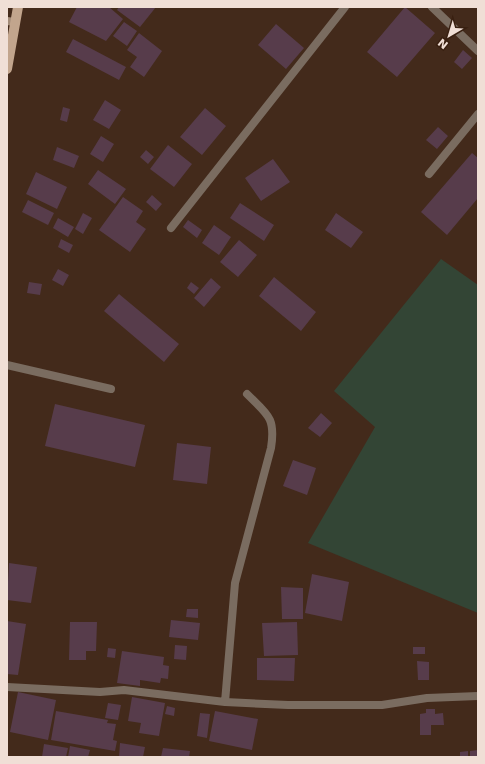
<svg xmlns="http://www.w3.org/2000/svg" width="485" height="764" viewBox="0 0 485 764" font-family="'DejaVu Sans',sans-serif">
<rect width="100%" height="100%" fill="#432a1b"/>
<path fill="#334535" d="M441,259L478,285V613L308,543L375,427L334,391Z"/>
<path fill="#573c4b" d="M77,7H109L123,19L106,41L69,22Z
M119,7H156L140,27L117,10Z
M405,7L435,33L397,77L367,52Z
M124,22L137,31L127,46L113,36Z
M276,24L304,48L286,69L258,45Z
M139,33L162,51L144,77L130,67L137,57L127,50Z
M73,39L126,67L119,80L66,52Z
M463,50L472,58L462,69L454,62Z
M105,100L121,110L109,129L93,120Z
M63,107L70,109L67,122L60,120Z
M205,108L226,126L202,155L180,137Z
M438,127L448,136L437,149L426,140Z
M101,136L114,144L103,162L90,154Z
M168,145L192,164L174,187L150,169Z
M57,147L79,156L74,168L53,160Z
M146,150L154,157L148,164L140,157Z
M472,153L478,158V198L447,235L421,212Z
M273,159L290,182L261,201L245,178Z
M98,170L126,189L115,204L88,184Z
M36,172L67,187L57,209L26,194Z
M152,195L162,204L156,211L146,202Z
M123,197L143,211L136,222L146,229L130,252L99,230Z
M28,200L54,213L48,225L22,212Z
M240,203L274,225L264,241L230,218Z
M83,213L92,218L83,234L75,229Z
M336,213L363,232L351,248L325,230Z
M58,218L74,227L68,237L53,228Z
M188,220L202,230L197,238L183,227Z
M214,225L231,237L219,255L202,243Z
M61,239L73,245L69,253L58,247Z
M239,240L257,255L238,277L220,262Z
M58,269L69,275L63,286L52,280Z
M274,277L316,312L301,331L259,296Z
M211,278L221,287L204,307L194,298Z
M29,282L42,284L40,295L27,293Z
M191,282L199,288L194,294L187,288Z
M119,294L179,344L164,362L104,311Z
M55,404L145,425L135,467L45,446Z
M321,413L332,423L320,437L308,428Z
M177,443L211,447L207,484L173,480Z
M293,460L316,468L307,495L283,486Z
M9,563L37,567L31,603L7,600Z
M312,574L349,582L342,621L305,613Z
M281,587L303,588V619H282Z
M187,609H198V618L186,617Z
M171,620L200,623L198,640L169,637Z
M7,621L26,624L18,675L7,674Z
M70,622H97L96,651H86V660H69Z
M297,622L298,655L264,656L262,623Z
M175,645L187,646L186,660L174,659Z
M413,647H425V654H413Z
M108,648L116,649L115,658L107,657Z
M122,651L164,657L163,665L169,666L168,679L161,678L160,683L140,680V686L117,683Z
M257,658H295L294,681L257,680Z
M417,661L429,662V680H418Z
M18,692L56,700L48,740L10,732Z
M132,697L165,703L159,736L139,733L141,723L128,721Z
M108,703L121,705L118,720L105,718Z
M167,706L175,708L174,716L165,714Z
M426,709H435V714L443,713L444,725H431V735H420V714L426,713Z
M56,711L108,720L107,723L116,724L113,740L117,741L115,751L51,740Z
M215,711L258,719L252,750L209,741Z
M200,713L210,714L207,738L197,736Z
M120,743L145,747L143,757H119Z
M44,744L68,748L66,757H42Z
M70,746L90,750L88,757H68Z
M163,748L190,751L189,757H161Z
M478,750V757H470V751Z
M468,751V757H460V752Z"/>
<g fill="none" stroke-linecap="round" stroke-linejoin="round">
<path stroke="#7a6c60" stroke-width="8" d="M7,365L111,389"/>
<path stroke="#7a6c60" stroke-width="8" d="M432,7L478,51
M429,174L478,114
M171,228L345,7
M7,687L100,692L124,690L225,702L288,705H382L427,698L478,696
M225,702L235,583L271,448C276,417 267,414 247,394"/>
<path stroke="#a38c79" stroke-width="8" d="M7,21L15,22"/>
<path stroke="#c2a58d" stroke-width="10" d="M7,69L18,7"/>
</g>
<rect width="485" height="764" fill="none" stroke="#f0dfd6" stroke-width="16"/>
<g transform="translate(449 36) rotate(218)" stroke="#392011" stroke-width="3" paint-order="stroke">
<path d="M0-3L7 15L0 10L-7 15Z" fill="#f0dfd6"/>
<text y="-6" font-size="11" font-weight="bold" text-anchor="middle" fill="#f0dfd6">N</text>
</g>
</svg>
